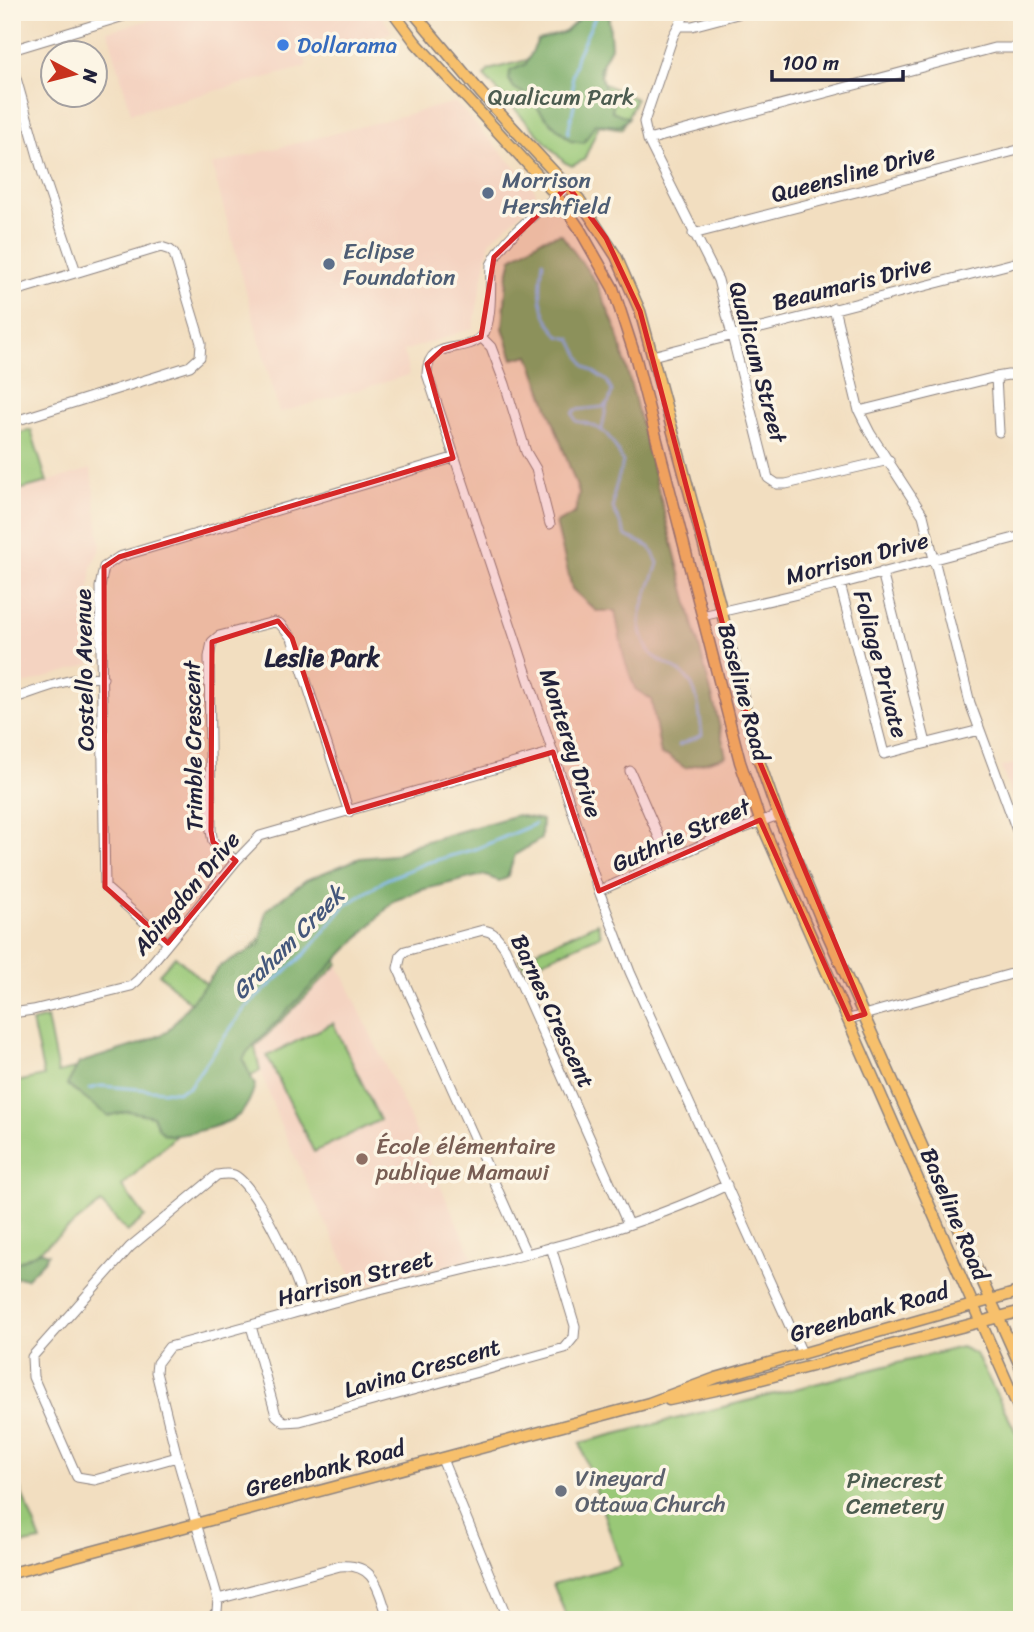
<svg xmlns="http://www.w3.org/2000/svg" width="1034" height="1632" viewBox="0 0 1034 1632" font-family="Sriracha,sans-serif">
<rect width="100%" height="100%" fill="#fcf5e5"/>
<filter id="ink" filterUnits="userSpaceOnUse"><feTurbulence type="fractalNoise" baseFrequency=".0143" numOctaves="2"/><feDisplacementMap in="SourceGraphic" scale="14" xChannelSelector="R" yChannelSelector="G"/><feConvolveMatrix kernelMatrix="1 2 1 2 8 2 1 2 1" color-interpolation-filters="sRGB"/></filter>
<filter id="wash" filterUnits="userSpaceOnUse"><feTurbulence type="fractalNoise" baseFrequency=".00686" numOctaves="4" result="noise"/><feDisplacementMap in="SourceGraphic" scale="28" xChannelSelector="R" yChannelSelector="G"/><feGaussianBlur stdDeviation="1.57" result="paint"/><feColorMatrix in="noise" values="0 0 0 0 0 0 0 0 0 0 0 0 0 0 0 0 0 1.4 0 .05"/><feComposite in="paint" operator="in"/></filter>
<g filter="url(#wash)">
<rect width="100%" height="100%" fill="#f2dec0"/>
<path fill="#f4d3c1" d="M180,12H379L392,32L368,41L365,38L306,53V67L131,113L108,31Z
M455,102L531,184L536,192L534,201L490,241L473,328L404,351L409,375L279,413L212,165Z
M91,469L101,547L92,566L90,586V664L12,688V492Z
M1022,762V824L1001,767Z
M338,964L407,1112L473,1258L379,1284H355L314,1199L278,1119L261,1071L255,1047Z"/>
<path fill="#99c877" stroke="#5e7559" stroke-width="2" d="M606,39L600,82L636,99L622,129L599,125L584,160L572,166L564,162L484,76L489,70Z
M31,430L47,482L12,492V435Z
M295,901L336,956L338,964L255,1047L260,1071L219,1095L122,1186L145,1217L127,1232L101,1203L12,1272V1083L44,1076L32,1022L47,1018L58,1073L165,1047L197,1009L159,974L175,956L213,990Z
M597,923L601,935L525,969L520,958Z
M333,1023L380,1120L314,1152L267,1056Z
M961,1347L976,1354L1022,1444V1620H568L553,1584L621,1565L580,1443Z
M12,1469L41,1541L12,1546Z"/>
<path fill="#7aac68" stroke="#4e6752" stroke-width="2" d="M578,12H611L609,19L611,47L599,70L605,89L615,97L612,111L629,118L620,126L595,124L584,143L571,141L545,117L528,96L514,88L509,80L510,71L526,64L538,40L565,32L578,20Z
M561,234L596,282L617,331L717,715L726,756L685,768L668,756L661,755L651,699L635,689L624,658L615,611H596L572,589L556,523L575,513L579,493L529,355L513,359L503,328L507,279L512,258L542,239Z
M517,815L542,820L541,839L515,855L507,878L499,881L483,875L421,890L394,901L247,1052L243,1060L255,1085C252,1096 248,1106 240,1114C230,1124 178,1139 165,1134C158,1131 156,1122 153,1116L127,1111L108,1116L67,1085L79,1063L143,1043L167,1032L220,966L260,945L266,910L306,880L360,858L393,855L416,844Z
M40,1251L48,1254L44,1261L26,1279L18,1277L12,1281V1265Z"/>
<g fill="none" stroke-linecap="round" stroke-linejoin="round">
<path stroke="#83baf3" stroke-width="2.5" d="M568,133L574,105L572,76L577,56L595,17V12
M543,261C539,291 537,311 559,336L571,339L585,366L607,381L612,391L609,402L603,407L575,410L573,414L576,421C605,426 611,436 623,462L614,493L613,508L626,536L650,547L658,563C653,582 641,601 640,621C639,626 642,632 643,637C650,665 670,660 686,677C699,690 700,718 702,735L679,745
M602,429L607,404
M89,1089L101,1086L177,1092L189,1087L245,1008L306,953L345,906L387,879L426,863L478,848L535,824"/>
</g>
</g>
<g filter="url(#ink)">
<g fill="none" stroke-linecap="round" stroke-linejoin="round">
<g stroke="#8a807e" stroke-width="11">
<path id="minor" d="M686,12L673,36L644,122L648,140L718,280L768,478L777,484H786L889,460
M679,26H692L745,12
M12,50L137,12
M12,64L43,174L76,272
M648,140L994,48H1022
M568,186C542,210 507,232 491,265C490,282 493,324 482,336C465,355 428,337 427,374L599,891L630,972L802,1353
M693,234L1022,149
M12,292L161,247L170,250L174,254L201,343L200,357L190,366L12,422
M834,308L859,411L870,433L923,515L970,703L1022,844
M481,337L491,347L505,384L526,452L536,469L550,524
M652,356L1022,261
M996,377L999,432
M859,411L996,377L1008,375L1022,376
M882,572L926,743
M840,584L884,754L980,730
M702,616L832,586L1022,536
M12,699C40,690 73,675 103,678
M630,771L669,860
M236,861L213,842L211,831L209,657L212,642L219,636L274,622L280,624L292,638L349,812
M599,891L710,841L778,815
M168,943L105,887L100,587L104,567L119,557L453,458
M12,1013L33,1010L131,986L138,980L236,861L260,836L553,752
M849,1019L1022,971
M526,1253L398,968L401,955L405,951L483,930C495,932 498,938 505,948L628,1224
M251,1326L276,1415L284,1422L300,1421L565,1348L574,1337L575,1326L551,1247
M177,1457L95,1480L77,1477L33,1377L32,1357L130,1247L217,1175C223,1174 228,1173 234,1175C258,1187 301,1283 306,1310
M442,1459L508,1620
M218,1599L340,1566C377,1563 378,1591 389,1620
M209,1620L217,1611L218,1599L177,1457L156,1372L157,1363L169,1347C233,1331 296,1312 360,1295C483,1263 612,1241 727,1185"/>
</g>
<g stroke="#8a807e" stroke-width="13">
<path id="major" d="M393,12L416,43L557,196L579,228L613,288L636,359L740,762L760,820L1022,1416
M413,12L481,93L579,199L616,256L640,311L719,601L758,758L778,815L823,924L1022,1370
M669,1400L735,1386L1022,1311
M12,1573L649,1403L716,1378L1022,1291"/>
</g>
<use href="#minor" stroke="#fff" stroke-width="9"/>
<use href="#major" stroke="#f7c06c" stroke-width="10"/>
</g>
</g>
<path fill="#d62828" fill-opacity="0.2" stroke="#d62828" stroke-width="5" stroke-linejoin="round" d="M568,186L606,238L640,311L758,758L865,1014L849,1019L760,820L599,891L553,752L349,812L292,638L278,621L212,642L211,831L213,842L236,861L168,943L105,887L104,567L119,557L453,458L427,364L443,349L481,337L494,257Z"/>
<circle fill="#3f7fe0" stroke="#fcf5e5" stroke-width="2.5" cx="283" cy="45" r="7"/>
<g fill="#5c6f8a" stroke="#fcf5e5" stroke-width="2.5">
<circle cx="488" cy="193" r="7"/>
<circle cx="329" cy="264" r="7"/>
</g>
<circle fill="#8d6e63" stroke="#fcf5e5" stroke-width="2.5" cx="362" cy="1159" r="7"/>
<circle fill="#6b7280" stroke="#fcf5e5" stroke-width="2.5" cx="561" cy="1491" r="7"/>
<g text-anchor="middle" stroke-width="7" stroke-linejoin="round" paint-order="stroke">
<g font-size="23" fill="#366cbe" stroke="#fcf5e5" text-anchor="start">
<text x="297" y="53">Dollarama</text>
</g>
<g font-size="23" fill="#4c5c50" stroke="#fcf5e5">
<text x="561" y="105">Qualicum Park</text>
<text x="895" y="1488">Pinecrest<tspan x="895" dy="26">Cemetery</tspan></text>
</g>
<g font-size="23" fill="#22223b" stroke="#fcf5e5">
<text transform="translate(853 173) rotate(-15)" y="8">Queensline Drive</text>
<text transform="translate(852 283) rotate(-14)" y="8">Beaumaris Drive</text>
<text transform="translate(758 362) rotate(75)" y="8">Qualicum Street</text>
<text transform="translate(857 558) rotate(-15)" y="8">Morrison Drive</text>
<text transform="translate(881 664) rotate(75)" y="8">Foliage Private</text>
<text transform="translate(84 670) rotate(-91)" y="8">Costello Avenue</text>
<text transform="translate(744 692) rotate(75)" y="8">Baseline Road</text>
<text transform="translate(571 743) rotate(72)" y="8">Monterey Drive</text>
<text transform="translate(193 746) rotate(-91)" y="8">Trimble Crescent</text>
<text transform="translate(681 835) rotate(-24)" y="8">Guthrie Street</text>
<text transform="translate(186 893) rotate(-50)" y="8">Abingdon Drive</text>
<text transform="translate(553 1011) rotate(65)" y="8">Barnes Crescent</text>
<text transform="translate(955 1214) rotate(67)" y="8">Baseline Road</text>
<text transform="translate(355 1278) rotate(-15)" y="8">Harrison Street</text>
<text transform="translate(869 1312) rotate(-16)" y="8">Greenbank Road</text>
<text transform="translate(422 1368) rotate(-16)" y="8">Lavina Crescent</text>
<text transform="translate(325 1468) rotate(-15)" y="8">Greenbank Road</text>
</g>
<g font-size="23" fill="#4e5e75" stroke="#fcf5e5" text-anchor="start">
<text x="502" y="188">Morrison<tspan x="502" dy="26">Hershfield</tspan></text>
<text x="343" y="259">Eclipse<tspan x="343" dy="26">Foundation</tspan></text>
</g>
<g font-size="23" fill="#785e54" stroke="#fcf5e5" text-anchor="start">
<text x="376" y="1154">École élémentaire<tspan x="376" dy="26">publique Mamawi</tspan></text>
</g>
<g font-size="23" fill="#5b616d" stroke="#fcf5e5" text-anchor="start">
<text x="575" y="1486">Vineyard<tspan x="575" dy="26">Ottawa Church</tspan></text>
</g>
<g font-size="24" font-weight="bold" fill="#22223b" stroke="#fcf5e5">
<text x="322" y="666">Leslie Park</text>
</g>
<g font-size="24" font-style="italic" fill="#44577b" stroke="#fcf5e5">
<text transform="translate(288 943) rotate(-45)" y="8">Graham Creek</text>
</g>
</g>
<rect width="1034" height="1632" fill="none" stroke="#fcf5e5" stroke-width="42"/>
<g transform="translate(74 74) rotate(97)"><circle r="33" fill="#fcf5e5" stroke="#a5a1a1" stroke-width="2"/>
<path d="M0-5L12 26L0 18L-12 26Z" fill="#c8321e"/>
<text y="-10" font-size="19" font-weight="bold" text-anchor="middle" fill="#22223b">N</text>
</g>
<path d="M772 70v10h131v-10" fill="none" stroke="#22223b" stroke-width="3.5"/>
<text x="782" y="70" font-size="21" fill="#22223b" stroke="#fcf5e5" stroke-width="5" paint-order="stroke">100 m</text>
</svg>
